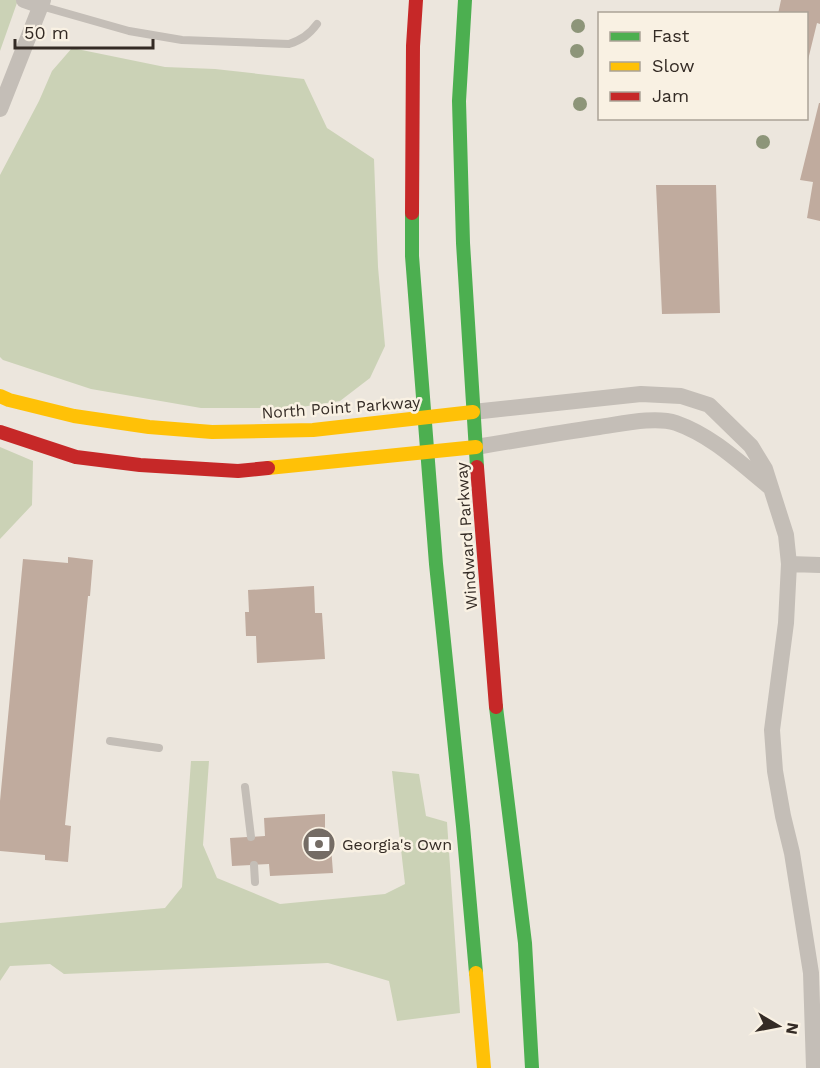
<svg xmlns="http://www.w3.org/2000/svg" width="820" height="1068" viewBox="0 0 820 1068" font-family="'Work Sans',sans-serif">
<rect width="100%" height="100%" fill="#ece6dd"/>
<path fill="#cbd2b6" d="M0,0H18L0,51Z
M72,48L165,67L215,69L304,79L327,128L374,159L378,267L385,346L370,378L340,401L295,408H201L91,389L3,360L0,357V175L39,101L52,71Z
M0,447L33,461L32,505L0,539Z
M191,761H209L203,845L217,878L280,904L385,894L405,884L392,771L419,774L426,816L447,822L460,1013L397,1021L389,981L328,963L64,974L50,964L10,966L0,981V923L165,908L182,887Z"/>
<path fill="#c0ab9e" d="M781,0H820V24L817,23L807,64L806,14H778Z
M819,103H820V221L807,218L813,182L800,180Z
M656,185H716L720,313L662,314Z
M68,557L93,560L90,596H88L65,825L71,826L68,862L45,860V855L0,851V801L23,559L68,563Z
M314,586L315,613H322L325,659L257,663L256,636H246L245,612H249L248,590Z
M325,814V832H330L333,873L270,876L269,864L232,866L230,838L265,836L264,818Z"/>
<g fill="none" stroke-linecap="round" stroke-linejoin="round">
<path stroke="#c4beb7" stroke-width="8" d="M41,6L129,31L182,40L289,44C301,40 309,35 317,24
M110,741L159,748
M245,787L251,837
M254,865L255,882"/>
<path stroke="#c4beb7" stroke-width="16" d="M24,0L41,6
M0,109L43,0
M473,412L641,394L681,396L709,405L751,446L765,469L786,535L789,564L786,623L772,730L775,771L783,816L792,853L811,973L814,1068
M476,447C517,440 558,433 599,427C621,424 655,416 676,423C713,436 741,464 771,488
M789,564L820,565"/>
<path stroke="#4caf50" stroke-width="14" d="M465,0L459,101L463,243L477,467
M412,213V256L436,564L463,826L476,973
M496,707L525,943L532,1068"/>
<path stroke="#ffc107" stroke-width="14" d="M0,396L9,400L74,416L149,427L212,432L313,430L473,412
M268,468L476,447
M476,973L484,1068"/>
<path stroke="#c62828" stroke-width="14" d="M412,213L413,46L416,0
M0,432L76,457L140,465L238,471L268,468
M477,467L496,707"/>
</g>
<g fill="#8d9579">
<circle cx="578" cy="26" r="7"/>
<circle cx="577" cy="51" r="7"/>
<circle cx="580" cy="104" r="7"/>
<circle cx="763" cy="142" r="7"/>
</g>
<defs>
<g id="bank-disc" transform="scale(1.725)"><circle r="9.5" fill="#746c65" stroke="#f9f1e3"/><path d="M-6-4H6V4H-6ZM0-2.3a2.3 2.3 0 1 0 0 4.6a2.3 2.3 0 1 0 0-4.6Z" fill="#fff"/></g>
</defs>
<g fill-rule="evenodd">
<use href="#bank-disc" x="319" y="844"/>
</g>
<g text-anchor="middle" stroke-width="5" stroke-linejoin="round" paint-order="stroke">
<g font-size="16" fill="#342b25" stroke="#f9f1e3">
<text transform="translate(341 407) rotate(-4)" y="6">North Point Parkway</text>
<text transform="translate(466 536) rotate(-94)" y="6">Windward Parkway</text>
</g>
<g font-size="16" fill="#342b25" stroke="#f9f1e3" text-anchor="start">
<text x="342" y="850">Georgia's Own</text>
</g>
</g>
<rect x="598" y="12" width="210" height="108" fill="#f9f1e3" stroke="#aaa297" stroke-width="1.5"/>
<rect x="610" y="32" width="30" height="9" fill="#4caf50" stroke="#aaa297" stroke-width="1.5"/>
<text x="652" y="42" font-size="18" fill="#342b25">Fast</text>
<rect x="610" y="62" width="30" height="9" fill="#ffc107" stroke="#aaa297" stroke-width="1.5"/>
<text x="652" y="72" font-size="18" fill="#342b25">Slow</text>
<rect x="610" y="92" width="30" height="9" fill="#c62828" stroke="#aaa297" stroke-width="1.5"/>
<text x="652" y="102" font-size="18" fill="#342b25">Jam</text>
<g transform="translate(778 1026) rotate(100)" stroke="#f9f1e3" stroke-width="4.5" paint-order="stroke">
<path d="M0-4.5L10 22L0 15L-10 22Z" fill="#342b25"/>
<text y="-9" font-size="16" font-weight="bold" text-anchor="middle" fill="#342b25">N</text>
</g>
<path d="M15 39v9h138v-9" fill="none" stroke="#342b25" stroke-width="3"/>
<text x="24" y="39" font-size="18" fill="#342b25" stroke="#f9f1e3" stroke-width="4.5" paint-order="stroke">50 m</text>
</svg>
